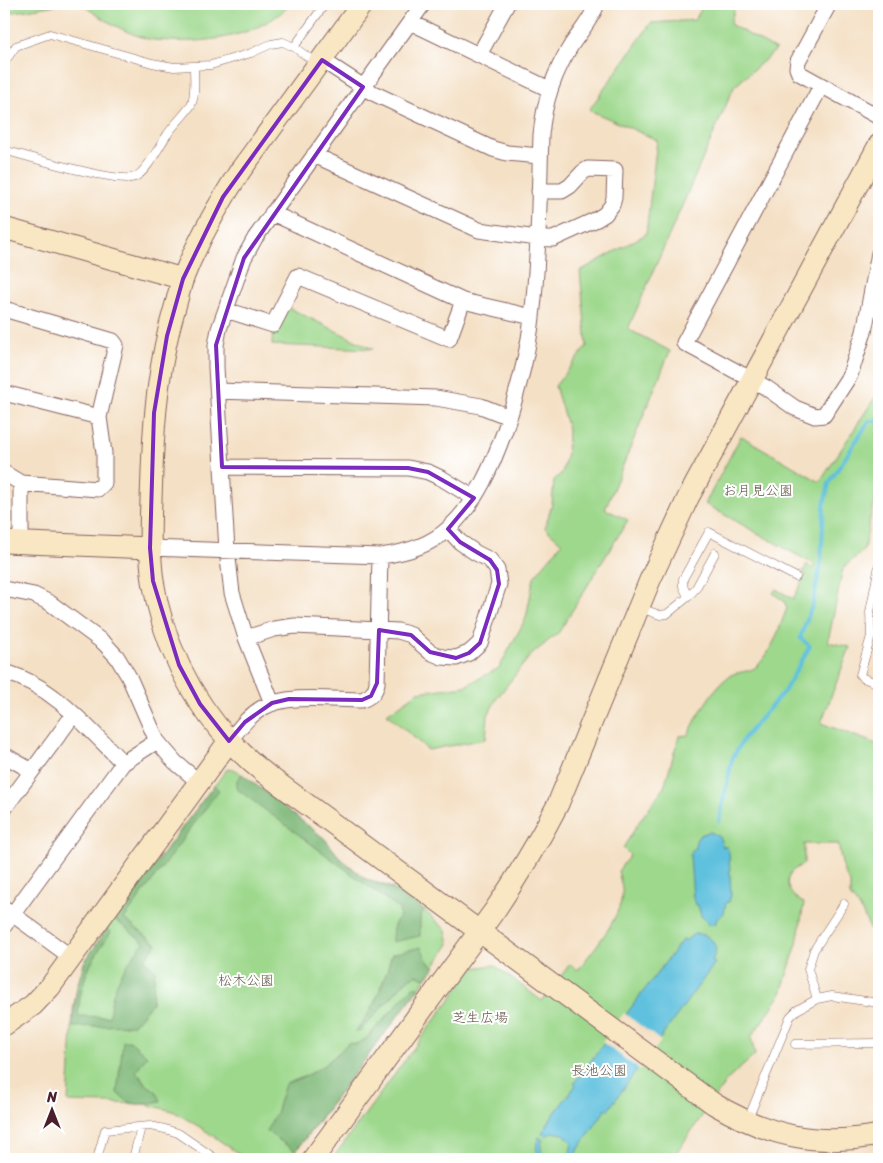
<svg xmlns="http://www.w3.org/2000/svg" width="883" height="1163" viewBox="0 0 883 1163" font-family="Sriracha,'Klee One',sans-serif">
<rect width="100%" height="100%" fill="#fff"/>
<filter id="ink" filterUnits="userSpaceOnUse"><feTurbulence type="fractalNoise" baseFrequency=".02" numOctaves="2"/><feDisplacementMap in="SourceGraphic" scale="10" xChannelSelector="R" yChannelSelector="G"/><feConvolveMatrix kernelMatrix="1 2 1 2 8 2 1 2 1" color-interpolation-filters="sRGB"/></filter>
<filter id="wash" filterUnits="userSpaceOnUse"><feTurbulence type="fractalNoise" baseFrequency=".0096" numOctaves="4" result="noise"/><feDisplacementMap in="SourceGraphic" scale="20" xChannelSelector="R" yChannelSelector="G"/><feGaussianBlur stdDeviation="1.12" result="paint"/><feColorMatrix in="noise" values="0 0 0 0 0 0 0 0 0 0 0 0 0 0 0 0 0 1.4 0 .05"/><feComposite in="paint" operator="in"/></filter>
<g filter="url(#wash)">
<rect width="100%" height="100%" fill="#f4e0c5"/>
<path fill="#9dd88c" stroke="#747c5c" d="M4,4H61L9,13L4,7Z
M81,4H291C260,35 214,43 171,41C164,40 155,41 148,39C124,33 101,18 81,4Z
M704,4H736L730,24L776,50L734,87L628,329L670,351L605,509L628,520L559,632L530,656L497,698L488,715L486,739L428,750L387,714L418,692L465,686L499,668L526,618L534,577L562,543L545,528L552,504L554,480L562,473L567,453L568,429L555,386L587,346L580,271L646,234L657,140L589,110L651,23L695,20Z
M283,305L373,349L272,345L273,325Z
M879,391V494L871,514L864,550L843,568L828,642L850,647L821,723L879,745V936L872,933L861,910L850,896V883L844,872L838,844H804V864C781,873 783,893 804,903L797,944L780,996L751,1037L755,1055L727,1080L672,1159H332L473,968L494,965L542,1001L570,964L578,970C594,948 625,915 622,887C621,882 619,876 618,871L630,855L623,848L641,819L664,787L679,736L688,735C698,716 710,691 728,677C735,671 748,673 756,667C773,652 779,628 787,608L784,601L773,593L776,589L793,599L806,574L803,572L807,564L812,569L815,565L705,504L741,436L820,482Z
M227,769L236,770L325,839L340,858L366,879L392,888L424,910L446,930L449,944L420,987L290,1159H246L203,1129L173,1111L145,1104L68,1102L73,1010L77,987L84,963L107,928Z"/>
<path fill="#7eb878" stroke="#646c52" d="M242,774L325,839L340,858L366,879L392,888L424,910L420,918V936L392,942C392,930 393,925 400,915L399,909L237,789V780Z
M214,785L219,790L124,919L157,944L144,960L155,970L152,1003L133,1025L72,1027L77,987L84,963L107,928L111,932C91,960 80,981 78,1016L109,1017C113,981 123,970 144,942L114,919Z
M421,947L428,962L435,967L426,978L416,975L407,980L360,1031L355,1032C375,1008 383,984 392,954Z
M413,987H420L295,1151L266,1131L276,1113L285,1084C314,1074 327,1065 348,1043L356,1044L366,1039Z
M123,1041H130L147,1056L136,1071L146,1084L156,1091L161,1101C139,1105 134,1108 117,1093Z"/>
<path fill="#60c1de" stroke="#557084" d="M710,832L719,836L723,847H727L729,853L731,895L729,902L726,903L724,913L716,920V924H707L706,920L701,916L698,905H695L693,898L690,855L693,849L695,848C695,837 700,834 710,832Z
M694,934C705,933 714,938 716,950L712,961L715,963L608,1110L606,1109L574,1156L570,1153L572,1143L564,1134L552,1132L546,1136L542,1133L554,1114L576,1085L574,1083L683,939L685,941Z
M539,1137L543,1140C539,1147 541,1154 546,1159H540C536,1152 535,1145 539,1137Z"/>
<path fill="#f4e0c5" d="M624,1013L661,1041L640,1070L602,1042Z"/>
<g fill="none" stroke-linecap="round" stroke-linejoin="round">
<path stroke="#60c1de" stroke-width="4" d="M719,821L732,759L744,738L785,690L810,646L800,638L813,603L821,561L824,505L829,483L869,421H879"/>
</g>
</g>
<g filter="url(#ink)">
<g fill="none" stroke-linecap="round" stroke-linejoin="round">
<g stroke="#866361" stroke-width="9">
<path id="lane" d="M294,47L325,4
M4,63L16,46L50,34L152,63L174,67L211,65L251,53L271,44L283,42L294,47L317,64
M4,150C26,156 118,184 135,177C147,172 159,146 167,135C174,124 184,116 191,105C196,95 194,78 194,67
M879,565L870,612L871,636L860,675L863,678L879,684
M688,597L683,586V579L709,532L796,577
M640,608L660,615L667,614L688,597L696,588L715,553
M817,999L832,996L879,1003
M795,1044L879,1043
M748,1119L790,1017L797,1010L817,999L808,969L814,950L844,904
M97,1159L105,1130L150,1126L165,1129L178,1133L216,1159
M133,1159L141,1127"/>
</g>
<g stroke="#866361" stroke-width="17">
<path id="street" d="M829,4L798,61L797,68L799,73L879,117
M410,22L549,89
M479,55L507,4
M322,60L373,93L493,149L507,153L540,156
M821,86L684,343L765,387L795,408L815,416L824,415L850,375L864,332L879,253
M314,155L479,230L537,238L553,239L597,219L605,214L612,205L614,198L615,170L588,169L583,172L570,186L562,191H539
M272,213L463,301L532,317
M4,309L113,341L116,345L99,417L104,453V483L98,489L21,483
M226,310L273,325L298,276L449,339L463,301
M218,391L436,398L481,406L509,417
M4,393L99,417
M222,467L408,468L428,472L443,479L474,498
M4,473L21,483V542
M150,548L380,556C405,553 430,546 449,528C477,502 492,466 505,430C517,394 528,355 532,317C539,257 539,195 541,135C544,102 554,72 572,44C581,31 592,18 597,4
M4,589L34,595L50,603L104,643L117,657L129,677L157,741L175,762L199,782
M246,638L274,629L295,626L379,630L398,631L411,635L430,652L442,657L456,658L469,653L480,643L499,584L497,570L490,560L476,553L460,542L448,529
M4,672C53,685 88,728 123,763
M272,703L246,638L232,593L227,550L216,367V345L219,329L244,258L255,238L423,4
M229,741C239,729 248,716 262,708C288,693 332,700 362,700C371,696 375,693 377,683L380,556
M4,755L32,771
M4,809L74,714
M4,908L71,957
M4,926L123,763L157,741"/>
</g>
<g stroke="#866361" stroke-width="23">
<path id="secondary" d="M362,4L240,171C218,205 198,240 183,278C180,287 178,297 175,307C159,361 154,415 152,471C151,508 148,545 153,581C162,639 190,699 231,742C242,754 254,765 267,775L714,1104C769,1136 816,1147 879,1135
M4,228L183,279
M4,542L150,548
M4,1025L33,1005L50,987L229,741
M313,1159L495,910C518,876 539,841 558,804L650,580L688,498L879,145"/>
</g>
<use href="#lane" stroke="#fff" stroke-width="8"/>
<use href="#street" stroke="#fff" stroke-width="15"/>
<use href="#secondary" stroke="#f9e7c3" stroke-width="21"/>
</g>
</g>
<path fill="none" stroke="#7b2cbf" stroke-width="4" stroke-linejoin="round" d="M322,60L363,87L244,258L216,345L222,467L408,468L428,472L474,498L448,529L460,542L490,560L497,570L499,584L480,643L469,653L456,658L430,652L411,635L379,630L377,683L371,696L362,700L289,699L272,703L245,722L229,741L200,704L179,665L153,581L150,548L154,413L167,336L183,279L223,197Z"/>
<g text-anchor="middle" stroke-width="4" stroke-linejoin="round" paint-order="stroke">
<g font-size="14" fill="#635648" stroke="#fff">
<text x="758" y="495">お月見公園</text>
<text x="246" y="985">松木公園</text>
<text x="480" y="1022">芝生広場</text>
<text x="599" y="1075">長池公園</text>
</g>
</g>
<rect width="883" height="1163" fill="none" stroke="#fff" stroke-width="20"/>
<g transform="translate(52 1110)" stroke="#ffffff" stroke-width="4" paint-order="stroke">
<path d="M0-4L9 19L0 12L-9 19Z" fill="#4a1f2b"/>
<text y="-8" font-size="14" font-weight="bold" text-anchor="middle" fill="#4a1f2b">N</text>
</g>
</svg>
